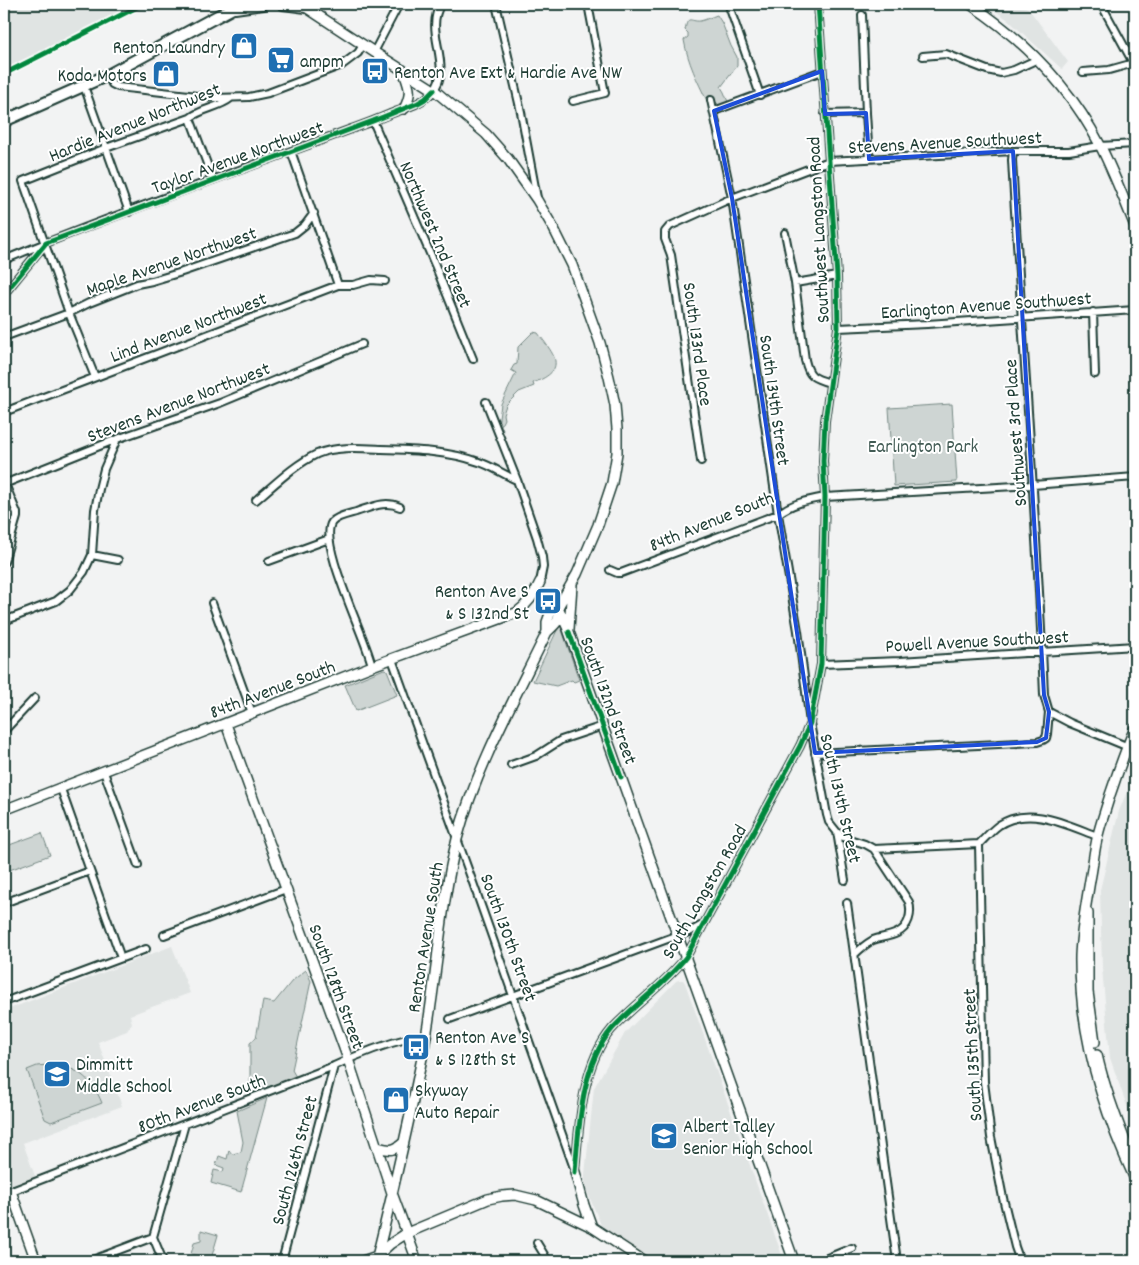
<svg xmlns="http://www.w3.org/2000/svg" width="1139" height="1265" viewBox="0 0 1139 1265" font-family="Dekko,sans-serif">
<rect width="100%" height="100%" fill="#f2f3f3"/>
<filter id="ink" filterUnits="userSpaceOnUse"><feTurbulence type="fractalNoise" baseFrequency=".02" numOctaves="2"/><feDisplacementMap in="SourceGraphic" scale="10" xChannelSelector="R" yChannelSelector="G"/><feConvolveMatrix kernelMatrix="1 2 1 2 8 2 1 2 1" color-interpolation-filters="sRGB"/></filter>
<g filter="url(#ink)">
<path fill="#e0e4e3" d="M4,4H133L4,69Z
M986,4H1014L1028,8L1068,62L1062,69L1007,19Z
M1135,772V1129L1110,1058L1102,968L1100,890L1119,811Z
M172,946L190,993L130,1015L132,1023L127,1031L98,1042L122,1106L23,1143L35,1176L4,1188V1011Z
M679,980H683L685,983L784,1261H650L601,1225L584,1184L594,1088L625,1033L676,981Z"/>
<path fill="#ced5d3" stroke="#768984" d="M717,15L722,23L731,46L737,57V66L721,87L724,92L728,102L719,105L713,99L707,101C697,80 688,63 684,40L688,37V33L685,30C688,14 690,22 700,21C705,20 711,17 717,15Z
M533,332L538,333C554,355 569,369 533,383L534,386L519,392L506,405L503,414L504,419L501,425L503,430L501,434L498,426L501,404L516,373L511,370L514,365L517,364L518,347Z
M952,404L957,482L894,486L889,408Z
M560,624L579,680L574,682L572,680L556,686L533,681Z
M384,669L387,670L397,695L356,711L345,685Z
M42,833L50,855L4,872V847Z
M306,970L311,981L292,1070L296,1077L262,1090L253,1092L250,1089V1043L256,1038L263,1001L274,1003L292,981Z
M47,1065C74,1064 92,1078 102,1103L51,1122L45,1119L27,1070L37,1066Z
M267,1098L241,1192L211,1183L214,1170L223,1172L224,1168L216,1165L219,1156L227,1159L229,1150L232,1154L241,1152L243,1142L237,1111Z
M201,1230L218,1235L211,1259L191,1254L194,1243L201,1241Z"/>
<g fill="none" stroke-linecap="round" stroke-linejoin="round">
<g stroke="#1f3d34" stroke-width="10">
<path id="street" d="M496,4L521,112L537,198
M1101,4L1135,66
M729,6L760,95
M374,52L399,4
M923,56L946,54L987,70L1001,73L1014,70L1038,59
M1083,72L1109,70L1134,63
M108,75L112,84L118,87L215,98L249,97L268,93L342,65L358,53L363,45
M84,86L129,212
M711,100L732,198L778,514L798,631L810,723L827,815L829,822L837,832L845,880
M573,101L605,93L588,4
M714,111L822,71
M866,113L869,159
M825,114L866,113L862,15
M190,118L213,180
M373,121L435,265L473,359
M291,151L338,285
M785,233L795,283L805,360C809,377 813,378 830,383
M4,260C110,216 219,178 327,138C348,130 369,123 390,114C405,108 423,104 433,91C454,66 423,31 441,4
M795,283L837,276
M4,294L44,245
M1093,312L1095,374
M838,328L927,324L1135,310
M4,337L69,313L89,303L137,284L152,281L182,272L295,233L305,225L314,213
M95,377L69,313L23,181L106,148L190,118C202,108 219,108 231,98
M1134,377L1135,385
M486,402L517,480L537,538L542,557L543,567L540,582
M4,412L338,285H353L371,280L385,281
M701,461L671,255L665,239V232L670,226L732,198L829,161L1013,151H1069L1100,146L1135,144
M4,484L117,439L220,403L362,344
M256,500C275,484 294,465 317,454C335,446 361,448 381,449C413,450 448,451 479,462C492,466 504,475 517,480
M92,555L118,560
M269,561L329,539
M4,562L17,517V513L5,484
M610,570L617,573H621L778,514C792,503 809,500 825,497L1033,485L1135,477
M212,603L252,713
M4,621L56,601L70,590L84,572L92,555L95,510L99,489L104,469L117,439
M392,659L473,883L574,1168
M821,664L900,661L1135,646
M372,666C367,640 317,542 332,522C337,516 349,514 356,512C372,507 385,500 400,507
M1049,712L1070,723L1126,746
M4,731L35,698
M815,753L1037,742L1043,740L1046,738L1047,734L1049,712L1044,695C1037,517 1022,339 1012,160L1013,151
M511,765L536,756L561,740L603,726
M104,772L138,865
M61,789L121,958
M837,832L843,837L865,844L874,849L909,902C912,914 909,927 897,933C889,937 881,937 873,940C866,944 860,949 854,955
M979,844L984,1082L991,1137L1003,1198L1015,1247L1020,1261
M874,849L979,844C986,837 992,830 999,825C1030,805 1067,825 1097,836
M4,903L90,871
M847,903L897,1261
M164,935L286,889
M4,1002L146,949
M450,1019L673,937C683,935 694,930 704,924
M575,1172C579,1127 581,1065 612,1029C635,1004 665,984 686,957L800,746L810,723L821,664L825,497L823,461L825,421L838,328L837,276L818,4
M4,1194L334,1066C357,1055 385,1044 410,1038
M537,1243L548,1261
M90,1261L153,1237
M163,1261L153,1237L185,1124
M282,1261L334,1066
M820,1261L852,1248"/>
</g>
<g stroke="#1f3d34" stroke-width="12">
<path id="secondary" d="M301,4L374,52L434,90L486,134L508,159L537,200L554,229L572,265L600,343L609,377L615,405L617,429V453L612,483L598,525L577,574L558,607L551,611L547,622V632
M970,4C1024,40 1070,87 1100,145C1113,171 1124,199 1135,226
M403,70C409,87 413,92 404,109
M558,607L568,629L794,1261
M569,629L572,585
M226,724L348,1059L392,1193L417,1261
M1135,728C1125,750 1118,772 1110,795C1106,809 1101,822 1098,835C1094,850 1093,866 1090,880C1086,906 1081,930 1080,956C1079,1034 1102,1109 1135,1179
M4,810L372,666L516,613C527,605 534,596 540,582
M1088,913V992L1095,1042
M1097,1055C1105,1090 1118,1124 1132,1158
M377,1147C389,1150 393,1152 403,1143
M575,1172L584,1205L592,1227
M11,1191L36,1261
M363,1261L377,1256L390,1244L407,1233L488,1199L502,1196L515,1195L536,1200L592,1227L644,1261
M376,1261C393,1191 410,1119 424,1048C437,979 440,907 457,839C476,768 515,698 547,632C556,624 560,621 559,609"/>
</g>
<g stroke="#1f3d34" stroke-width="14">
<path id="primary" d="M283,4L306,7
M235,8L263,4
M4,121L108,75L240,4"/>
</g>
<use href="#street" stroke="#fff" stroke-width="6"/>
<use href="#secondary" stroke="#fff" stroke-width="9"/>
<use href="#primary" stroke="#fff" stroke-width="10"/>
<g stroke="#fff" stroke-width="8">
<path id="cycleway" d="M4,74L143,4
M4,294L46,243L373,121L418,103L425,99L434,90
M569,632L621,777
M575,1172C579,1127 581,1065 612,1029C635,1004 665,984 686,957L800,746L810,723L821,664L825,497L823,461L825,421L838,328L837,276L818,4"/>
</g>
<use href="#cycleway" stroke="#00873e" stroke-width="5"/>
</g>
</g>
<path fill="none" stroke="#1d4ed8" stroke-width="4" stroke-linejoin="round" d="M822,71L825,114L866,113L869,159L1013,151L1044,695L1049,712L1046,738L1037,742L815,753L732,198L714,111Z"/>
<defs>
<g id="shop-square" transform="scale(1.4375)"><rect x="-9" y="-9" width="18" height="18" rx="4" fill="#1f6fb2" stroke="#fff"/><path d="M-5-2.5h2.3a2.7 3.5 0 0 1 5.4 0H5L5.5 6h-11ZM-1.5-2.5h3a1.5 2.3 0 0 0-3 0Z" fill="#fff"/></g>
<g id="supermarket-square" transform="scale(1.4375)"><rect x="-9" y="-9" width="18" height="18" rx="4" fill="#1f6fb2" stroke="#fff"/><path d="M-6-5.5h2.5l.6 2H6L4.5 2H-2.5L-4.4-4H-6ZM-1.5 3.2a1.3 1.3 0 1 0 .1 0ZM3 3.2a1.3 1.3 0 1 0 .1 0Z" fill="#fff"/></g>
<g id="bus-square" transform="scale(1.4375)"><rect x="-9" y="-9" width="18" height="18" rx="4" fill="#1f6fb2" stroke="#fff"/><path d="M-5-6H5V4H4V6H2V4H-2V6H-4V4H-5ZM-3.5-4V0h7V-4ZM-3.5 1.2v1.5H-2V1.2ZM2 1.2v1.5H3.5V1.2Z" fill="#fff"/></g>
<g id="school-square" transform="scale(1.4375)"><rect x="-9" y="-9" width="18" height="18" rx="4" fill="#1f6fb2" stroke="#fff"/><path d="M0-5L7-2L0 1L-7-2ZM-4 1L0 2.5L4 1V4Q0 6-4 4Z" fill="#fff"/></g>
</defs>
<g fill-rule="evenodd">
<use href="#shop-square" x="244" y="46"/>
<use href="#supermarket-square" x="281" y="60"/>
<use href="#bus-square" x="375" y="71"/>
<use href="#shop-square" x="166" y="74"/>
<use href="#bus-square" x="548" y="601"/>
<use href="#bus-square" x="416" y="1047"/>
<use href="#school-square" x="57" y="1074"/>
<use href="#shop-square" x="396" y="1100"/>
<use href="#school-square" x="664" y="1136"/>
</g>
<g text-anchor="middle" stroke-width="4" stroke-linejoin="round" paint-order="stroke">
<g font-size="19" fill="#1f3d34" stroke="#fff" text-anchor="start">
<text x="225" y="53" text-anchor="end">Renton Laundry</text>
<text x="300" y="67">ampm</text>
<text x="394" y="78">Renton Ave Ext &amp; Hardie Ave NW</text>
<text x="147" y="81" text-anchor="end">Koda Motors</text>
<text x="529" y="597" text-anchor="end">Renton Ave S<tspan x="529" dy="22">&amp; S 132nd St</tspan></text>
<text x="435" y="1043">Renton Ave S<tspan x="435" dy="22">&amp; S 128th St</tspan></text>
<text x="76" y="1070">Dimmitt<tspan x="76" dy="22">Middle School</tspan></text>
<text x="415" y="1096">Skyway<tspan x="415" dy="22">Auto Repair</tspan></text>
<text x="683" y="1132">Albert Talley<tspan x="683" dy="22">Senior High School</tspan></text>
</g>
<g font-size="19" fill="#1f3d34" stroke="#fff">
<text transform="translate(134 121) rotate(-22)" y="7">Hardie Avenue Northwest</text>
<text transform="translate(945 141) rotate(-3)" y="7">Stevens Avenue Southwest</text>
<text transform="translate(237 156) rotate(-20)" y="7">Taylor Avenue Northwest</text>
<text transform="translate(817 230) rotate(-93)" y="7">Southwest Langston Road</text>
<text transform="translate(437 234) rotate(67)" y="7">Northwest 2nd Street</text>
<text transform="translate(171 260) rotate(-19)" y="7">Maple Avenue Northwest</text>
<text transform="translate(986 304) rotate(-4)" y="7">Earlington Avenue Southwest</text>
<text transform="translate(188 326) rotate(-21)" y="7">Lind Avenue Northwest</text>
<text transform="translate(699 344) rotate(82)" y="7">South 133rd Place</text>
<text transform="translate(776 400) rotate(82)" y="7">South 134th Street</text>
<text transform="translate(178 401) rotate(-21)" y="7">Stevens Avenue Northwest</text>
<text transform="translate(1014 433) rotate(-94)" y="7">Southwest 3rd Place</text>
<text transform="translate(711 520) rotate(-22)" y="7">84th Avenue South</text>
<text transform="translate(977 640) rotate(-3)" y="7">Powell Avenue Southwest</text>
<text transform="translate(272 688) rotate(-21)" y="7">84th Avenue South</text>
<text transform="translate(610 700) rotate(70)" y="7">South 132nd Street</text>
<text transform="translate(842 798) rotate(77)" y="7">South 134th Street</text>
<text transform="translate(703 891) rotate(-60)" y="7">South Langston Road</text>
<text transform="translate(424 937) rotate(-81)" y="7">Renton Avenue South</text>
<text transform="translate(510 937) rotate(70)" y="7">South 130th Street</text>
<text transform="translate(338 986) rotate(70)" y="7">South 128th Street</text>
<text transform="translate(971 1055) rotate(-93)" y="7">South 135th Street</text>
<text transform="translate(201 1102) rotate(-21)" y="7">80th Avenue South</text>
<text transform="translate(293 1160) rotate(-75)" y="7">South 126th Street</text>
</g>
<g font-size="19" fill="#425b54" stroke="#fff">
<text x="923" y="452">Earlington Park</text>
</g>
</g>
<rect width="1139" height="1265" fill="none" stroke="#fff" stroke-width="20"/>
<rect x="10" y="10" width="1119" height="1245" fill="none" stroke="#1f3d34" stroke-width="2" filter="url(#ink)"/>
</svg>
